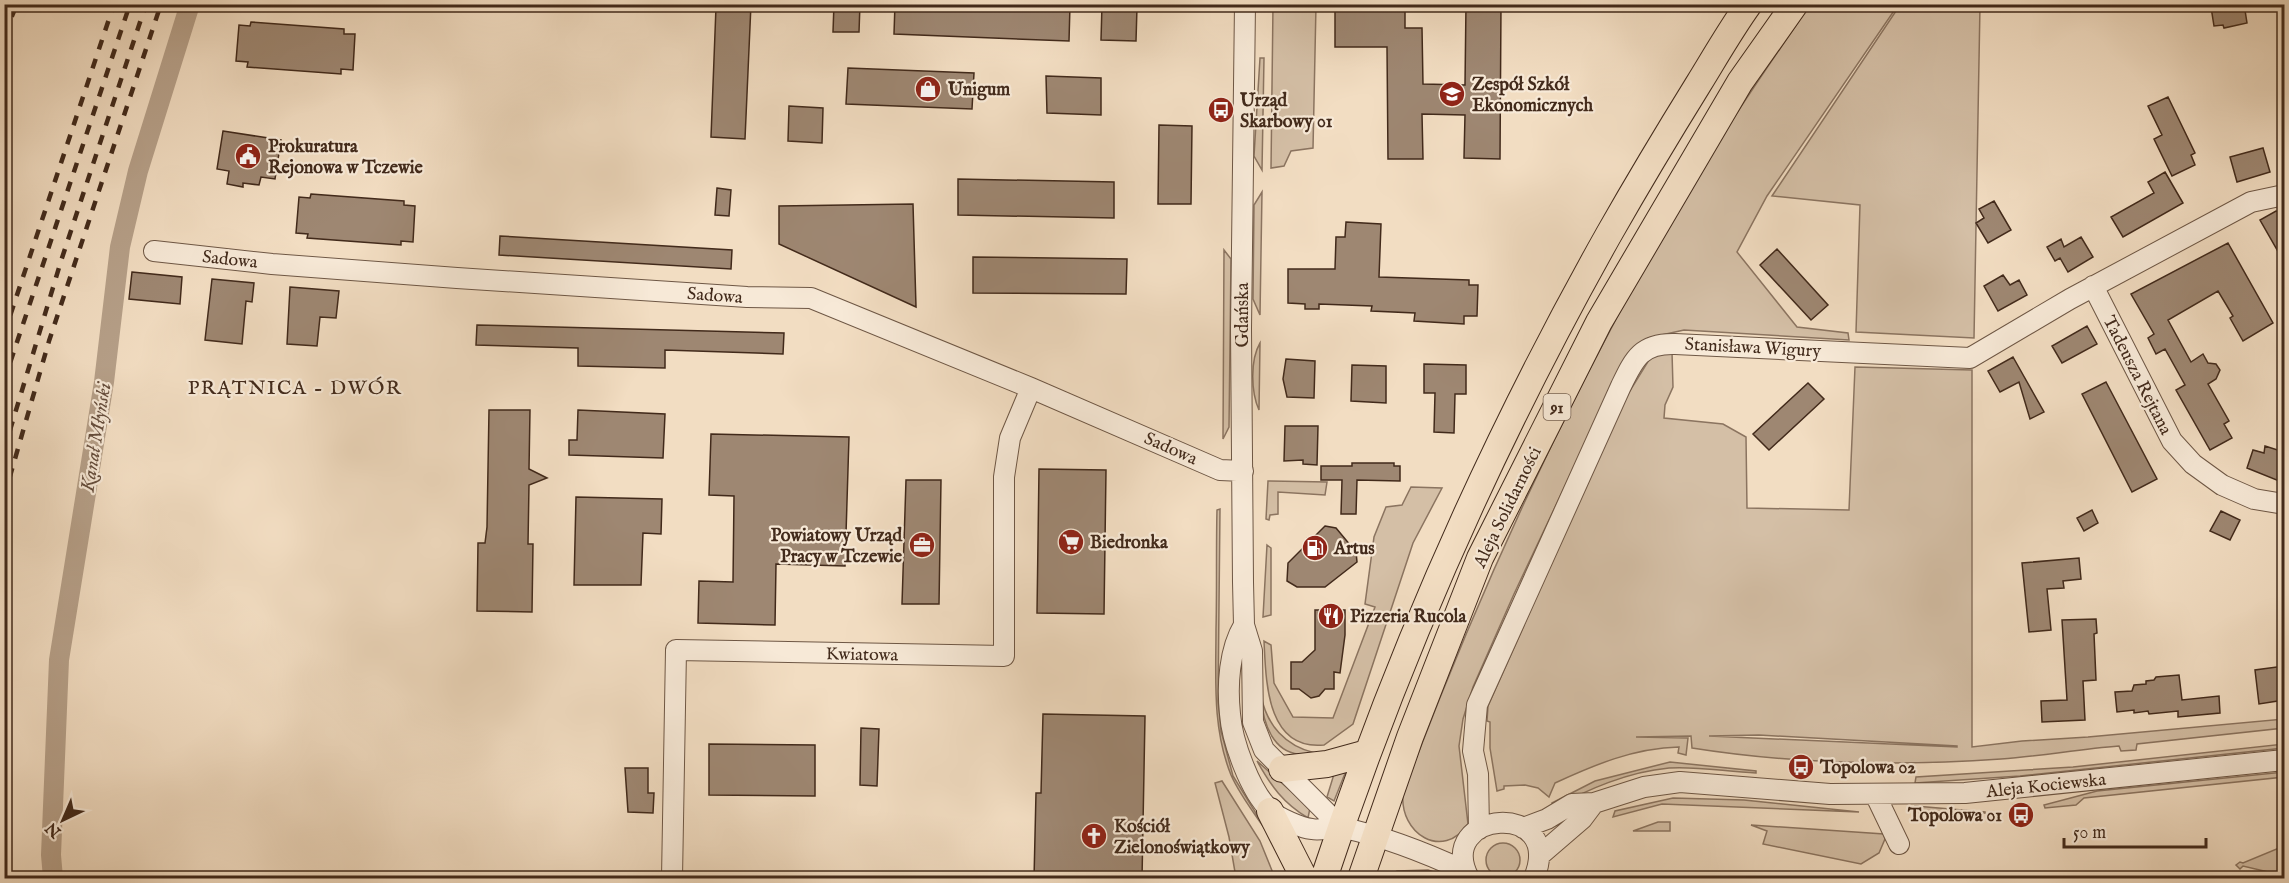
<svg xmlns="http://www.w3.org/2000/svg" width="2289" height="883" viewBox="0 0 2289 883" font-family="'IM FELL English',serif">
<rect width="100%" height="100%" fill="#f2ddc2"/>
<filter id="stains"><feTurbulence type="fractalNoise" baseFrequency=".00333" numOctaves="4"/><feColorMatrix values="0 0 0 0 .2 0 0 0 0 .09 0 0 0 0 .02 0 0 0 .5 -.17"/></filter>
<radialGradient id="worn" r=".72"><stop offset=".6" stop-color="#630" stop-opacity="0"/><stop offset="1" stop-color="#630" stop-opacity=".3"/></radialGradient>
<path fill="#d4bfa6" stroke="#8b7460" stroke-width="1.5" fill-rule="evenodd" d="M1273,5H1316L1313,148L1291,151L1284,166L1271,168Z
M1810,5H1898L1767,196L1737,252L1797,327L1848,333L1849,340L1684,330L1648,338L1626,357L1514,594L1473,687L1463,719L1459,746L1468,824C1443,861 1399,834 1403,793C1485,574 1585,360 1707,160C1739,107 1775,56 1810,5Z
M1900,5H1980L1974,338L1856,332L1860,205L1772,196Z
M1260,58H1264L1262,170L1254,156Z
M1262,192L1260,315L1253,299L1254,205Z
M1224,250L1231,259L1229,427L1223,439Z
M1260,343L1259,410C1251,392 1250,360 1260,343Z
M1672,352L1673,387L1665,405L1664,418L1723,424L1746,437L1747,508L1849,510L1855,367L1972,370V747L2022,741L2088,737L2284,719V728L2137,744L2136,750L2121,751L2119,746C2080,749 2041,756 2001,759C1899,766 1793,764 1692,748L1691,736L1636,737L1688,738L1686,755L1678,753L1679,747C1634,748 1594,765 1555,783L1549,797L1538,788L1525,785L1504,786V789L1497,791L1490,748V722L1487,721L1488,706L1623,402L1652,355ZM1759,735L1957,746V747L1709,736Z
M1268,481L1327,482L1325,495L1278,492V514L1270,515L1269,520L1266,519Z
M1411,487L1442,488L1413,543L1353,724L1324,745C1266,751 1266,680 1264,641L1271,645L1274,683L1293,717L1333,718L1375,607L1365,604L1374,537L1386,507L1402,505Z
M1220,509L1218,701L1221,731L1233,776L1273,841C1259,819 1241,798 1231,775C1212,728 1216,678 1216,629C1217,589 1216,549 1217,510Z
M1267,545L1271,548V615L1263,617Z
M1261,696C1267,725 1285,746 1315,753C1276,762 1263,727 1261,696Z
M2284,744V748L2020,776L1915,783L1916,777L2073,767Z
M1257,761L1310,808L1308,818C1283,803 1271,786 1257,761Z
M1670,762L1756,771V773C1727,772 1698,766 1669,768C1627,772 1589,789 1553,808L1552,803L1595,781Z
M1346,771L1334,801L1327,797L1334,774Z
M2284,772V777L2084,798L2076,805L2045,808L2044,805L2097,791Z
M1222,781L1260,841L1275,878H1236L1229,837L1215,783Z
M1673,798L1744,800L1859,812L1662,804L1613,817L1615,811Z
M1915,806L1985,812V813L1923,816L1916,811Z
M1658,822H1670V831H1633Z
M1751,825L1884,834L1885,839L1879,853L1861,864L1763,844L1767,831Z
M1486 860a17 17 0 1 1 34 0a17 17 0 1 1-34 0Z
M2279,848L2283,864L2281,875L2243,866L2240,869L2236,865L2240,862L2243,863Z
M1428,870L1452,878H1386L1397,871Z"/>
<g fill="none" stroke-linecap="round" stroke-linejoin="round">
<path stroke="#b6a089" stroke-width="20" d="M53,878L51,855L59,660L104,382L120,247L138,171L190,4"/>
</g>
<path fill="#9e8772" stroke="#422a1b" stroke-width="1.5" d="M719,4H751L745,139L711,137L716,7Z
M834,4H860L859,32H833Z
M895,4L1070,5L1069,41L894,34Z
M1466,4H1501L1500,159L1464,158L1465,115L1422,114L1423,159H1388L1387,47H1335V11L1405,10V28H1422L1423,84L1465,85Z
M2226,4H2244L2247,23L2224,28L2223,25L2214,26L2211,7Z
M1102,5L1137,7L1136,41L1101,40Z
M251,22L344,29V34H355L353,70L341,69V74L247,67L248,62L236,61L239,25L250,26Z
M848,68L974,73L972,109L846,104Z
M1046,76L1101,78V115L1047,113Z
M2168,97L2195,153L2191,155L2195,165L2172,176L2154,139L2162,135L2148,106Z
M789,106L823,108L822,143L788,141Z
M1159,125L1192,126L1191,204H1158Z
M223,131L281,140L275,179L261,177L259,185L243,183V187L227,184L229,171L217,169Z
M2263,148L2270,172L2237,182L2230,157Z
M2165,172L2183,203L2123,237L2111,217L2154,193L2148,182Z
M958,179L1114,182V218L958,215Z
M717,188L731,190L729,216L715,215Z
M311,194L404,201V205L415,206L413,242L401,241V245L307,238L308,234L296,233L299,197L310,198Z
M1994,201L2011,230L1988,243L1976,223L1984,218L1979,209Z
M913,204L916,307L779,244V206Z
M2276,211L2284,212V262L2260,220Z
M1346,222L1381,224L1379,277L1469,280V285H1478L1477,316H1464V324L1414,321L1415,313L1371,311L1372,306L1319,304V309H1305V304L1288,303V269H1335L1336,237H1345Z
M500,236L732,250L731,269L499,255Z
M2081,237L2093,257L2068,272L2060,258L2055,261L2047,247L2061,239L2064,247Z
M2228,243L2273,323L2243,341L2230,318L2233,316L2218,291L2168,320L2191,362L2203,354L2208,363L2216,364L2220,370L2216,379L2208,384L2229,421L2224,424L2232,438L2210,450L2176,390L2185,385L2165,349L2156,354L2148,338L2154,334L2131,294Z
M1777,249L1828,305L1811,320L1760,265Z
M973,257L1127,259L1126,294L973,293Z
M132,272L182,277L180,304L129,299Z
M2003,275L2010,285L2019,280L2027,295L1998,311L1984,286Z
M212,279L254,283L252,302L246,301L242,344L205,340Z
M290,287L339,291L336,318L320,317L317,346L287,344Z
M477,325L784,333L783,354L665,350V368L578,366V348L476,345Z
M2087,326L2097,344L2062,363L2052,346Z
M2013,357L2044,412L2030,419L2019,382L2000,392L1988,371Z
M1286,359L1315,361L1314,398L1287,397L1283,379Z
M1424,364L1466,365V394H1455L1454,433L1434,432L1435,393H1424Z
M1352,365L1386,366V403L1351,401Z
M2106,382L2157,479L2132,492L2082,394Z
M1808,383L1824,399L1769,450L1753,434Z
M489,410H530L529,469L547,478L529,485L528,544H533L532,612L477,611L478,543H485L487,527Z
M578,410L665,414L663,458L569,455V440H577Z
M1285,426H1318L1317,465L1303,464V460L1284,461Z
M711,434L849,437L845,566L776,564L775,625L698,623L699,581L733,582L734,496L709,495Z
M2265,446L2284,452V483L2247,468L2253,450L2264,453Z
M1352,463H1394V466H1400V481L1357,480L1356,514H1341L1342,480H1321V466H1352Z
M1039,469L1106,470L1104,614L1037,613Z
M906,480H941L939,604H902Z
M576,497L662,499L661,534L643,533L641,585H574Z
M2092,510L2098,523L2084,531L2077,518Z
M2221,511L2240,520L2230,540L2210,531Z
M1325,526L1336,528L1356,552L1357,562L1325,587H1297L1287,581L1288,563Z
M2079,558L2081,579L2063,581L2064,588L2047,589L2051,630L2029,632L2022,563Z
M1315,610H1345V635L1340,673L1334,672V689H1325L1319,696L1311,698L1299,689H1291V662H1302L1315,650Z
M2096,619L2097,633L2094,634L2096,680L2083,681L2085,720L2042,722L2041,701L2067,700L2062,620Z
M2284,666V700L2259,704L2255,670Z
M2179,675L2182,700L2219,696L2220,713L2178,717V711L2149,714L2148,711L2134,713V710L2117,712L2115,692L2132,691L2134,685L2146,684V681L2154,680L2156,677Z
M1043,714L1145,716L1142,879H1034L1036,793H1041Z
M861,728L879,729L877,786L860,785Z
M709,744L815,745V796L709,795Z
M625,768H648V793H654L653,813L628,812Z"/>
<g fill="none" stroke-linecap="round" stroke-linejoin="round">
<g stroke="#6e5745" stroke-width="22">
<path id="minor" d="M1245,4L1241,329L1243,582L1244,625L1252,651L1253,722L1264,750L1341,827
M154,251L272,264L457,278L747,297L811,298L1031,388L1220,470L1243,471
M2093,286L2172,441L2193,464L2222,485L2254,499L2284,504
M1244,625C1229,650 1227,685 1230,714C1232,741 1250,791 1270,810C1278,818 1301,828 1312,829C1322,831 1334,826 1344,828C1386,837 1426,853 1465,871
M1875,794L1899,844
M1523,828L1547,819L1572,804L1594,803L1644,787L1680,782L1830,794L1965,793L2284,760
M1479,829L1478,774L1473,751L1477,705L1621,386C1634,359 1641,343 1675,344L1970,358L2070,299L2251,202L2284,195
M1539,856L1582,819L1594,803
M672,878L676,650L1004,656V477L1010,438L1031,388
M1469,878C1433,810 1566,799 1534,878"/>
</g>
<g stroke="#422a1b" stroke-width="28">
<path id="major" d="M1282,769L1327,764L1367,753
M1270,811L1304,878
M1324,878C1398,654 1493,440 1609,234C1638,183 1668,133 1699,83C1715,57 1731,29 1749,4
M1361,878L1410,737L1480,558L1599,322L1740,82L1795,4"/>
</g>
<use href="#minor" stroke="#f7e9d7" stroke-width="20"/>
<use href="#major" stroke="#f2ddc2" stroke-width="26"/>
<path stroke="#422a1b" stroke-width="4.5" stroke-dasharray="10 10" stroke-linecap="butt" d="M4,35L17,4
M4,334L114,4
M4,381L130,4
M4,450L61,261L146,4
M4,497L49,341L161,4"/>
</g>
<defs>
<g id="shop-disc" transform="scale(1.35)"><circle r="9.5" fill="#8f2418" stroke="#f7e9d7"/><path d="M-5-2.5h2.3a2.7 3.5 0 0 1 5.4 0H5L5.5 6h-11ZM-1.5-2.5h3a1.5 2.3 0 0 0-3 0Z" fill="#fff"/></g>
<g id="school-disc" transform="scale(1.35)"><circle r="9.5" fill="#8f2418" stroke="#f7e9d7"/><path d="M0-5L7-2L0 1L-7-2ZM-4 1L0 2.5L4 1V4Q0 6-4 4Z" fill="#fff"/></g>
<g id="bus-disc" transform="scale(1.35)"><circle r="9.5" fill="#8f2418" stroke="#f7e9d7"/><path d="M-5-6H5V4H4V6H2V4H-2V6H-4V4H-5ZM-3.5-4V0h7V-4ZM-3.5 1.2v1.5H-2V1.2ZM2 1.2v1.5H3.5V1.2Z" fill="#fff"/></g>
<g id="civic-disc" transform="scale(1.35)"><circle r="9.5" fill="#8f2418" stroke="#f7e9d7"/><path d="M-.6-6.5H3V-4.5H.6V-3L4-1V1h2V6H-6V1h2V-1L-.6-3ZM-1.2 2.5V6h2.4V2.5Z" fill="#fff"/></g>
<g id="supermarket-disc" transform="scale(1.35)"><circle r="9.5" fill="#8f2418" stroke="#f7e9d7"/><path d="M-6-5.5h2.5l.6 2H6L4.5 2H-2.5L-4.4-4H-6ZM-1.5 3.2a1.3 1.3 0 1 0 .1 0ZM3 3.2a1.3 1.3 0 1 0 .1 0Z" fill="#fff"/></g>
<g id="office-disc" transform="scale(1.35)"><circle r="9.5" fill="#8f2418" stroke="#f7e9d7"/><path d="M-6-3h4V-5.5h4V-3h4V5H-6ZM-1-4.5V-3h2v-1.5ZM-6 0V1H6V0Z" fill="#fff"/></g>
<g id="fuel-disc" transform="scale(1.35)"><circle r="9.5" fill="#8f2418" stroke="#f7e9d7"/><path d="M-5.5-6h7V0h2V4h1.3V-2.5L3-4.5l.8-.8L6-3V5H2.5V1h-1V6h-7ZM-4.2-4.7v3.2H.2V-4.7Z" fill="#fff"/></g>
<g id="restaurant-disc" transform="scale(1.35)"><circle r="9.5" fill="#8f2418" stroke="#f7e9d7"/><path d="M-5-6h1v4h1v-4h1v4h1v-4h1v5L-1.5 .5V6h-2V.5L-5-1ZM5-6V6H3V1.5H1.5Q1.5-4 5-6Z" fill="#fff"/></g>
<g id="church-disc" transform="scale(1.35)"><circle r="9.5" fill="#8f2418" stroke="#f7e9d7"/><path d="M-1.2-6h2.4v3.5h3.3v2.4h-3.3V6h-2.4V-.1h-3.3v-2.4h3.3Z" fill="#fff"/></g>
</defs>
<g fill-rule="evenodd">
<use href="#shop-disc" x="928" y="89"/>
<use href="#school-disc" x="1452" y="94"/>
<use href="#bus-disc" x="1221" y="110"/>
<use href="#civic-disc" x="248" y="156"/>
<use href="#supermarket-disc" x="1071" y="542"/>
<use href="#office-disc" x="922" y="545"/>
<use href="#fuel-disc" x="1315" y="548"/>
<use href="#restaurant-disc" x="1331" y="616"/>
<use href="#bus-disc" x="1801" y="767"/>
<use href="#bus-disc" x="2021" y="815"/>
<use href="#church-disc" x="1094" y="836"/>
</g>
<g text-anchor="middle" stroke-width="4.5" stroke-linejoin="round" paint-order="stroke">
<rect fill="#f7e9d7" stroke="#786353" stroke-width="1.5" x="1543.5" y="394" width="27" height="26" rx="4.5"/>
<g font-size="16" font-weight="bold" fill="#422a1b">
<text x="1557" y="413">91</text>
</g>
<g font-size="18" font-weight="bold" fill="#422a1b" stroke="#f7e9d7" text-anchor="start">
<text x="1472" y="90">Zespół Szkół<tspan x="1472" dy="21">Ekonomicznych</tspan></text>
<text x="948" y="95">Unigum</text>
<text x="1240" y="106">Urząd<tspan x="1240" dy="21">Skarbowy 01</tspan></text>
<text x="268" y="152">Prokuratura<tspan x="268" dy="21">Rejonowa w Tczewie</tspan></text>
<text x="902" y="541" text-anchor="end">Powiatowy Urząd<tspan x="902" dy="21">Pracy w Tczewie</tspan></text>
<text x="1090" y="548">Biedronka</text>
<text x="1334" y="554">Artus</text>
<text x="1350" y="622">Pizzeria Rucola</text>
<text x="1820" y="773">Topolowa 02</text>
<text x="2002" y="821" text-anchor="end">Topolowa 01</text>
<text x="1114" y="832">Kościół<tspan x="1114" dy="21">Zielonoświątkowy</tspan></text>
</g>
<g font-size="18" fill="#422a1b" stroke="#f7e9d7">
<text transform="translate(230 259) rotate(6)" y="6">Sadowa</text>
<text transform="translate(715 295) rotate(4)" y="6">Sadowa</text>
<text transform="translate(1242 315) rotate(-90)" y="6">Gdańska</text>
<text transform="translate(1753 347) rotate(3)" y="6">Stanisława Wigury</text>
<text transform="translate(2138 375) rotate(63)" y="6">Tadeusza Rejtana</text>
<text transform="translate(1171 448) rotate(24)" y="6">Sadowa</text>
<text transform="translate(1507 507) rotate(-64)" y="6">Aleja Solidarności</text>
<text transform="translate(862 654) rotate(1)" y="6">Kwiatowa</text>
<text transform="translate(2046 785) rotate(-6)" y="6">Aleja Kociewska</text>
</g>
<g font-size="20" letter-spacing="1.5" fill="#422a1b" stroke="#f7e9d7">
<text x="295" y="394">PRĄTNICA - DWÓR</text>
</g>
<g font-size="20" font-style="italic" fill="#654d3c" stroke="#f7e9d7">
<text transform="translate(95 437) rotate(-81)" y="7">Kanał Młyński</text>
</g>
</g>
<rect width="2289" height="883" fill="none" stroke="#f2ddc2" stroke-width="24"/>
<rect x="6" y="6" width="2277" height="871" fill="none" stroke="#422a1b" stroke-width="3"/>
<rect x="12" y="12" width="2265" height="859" fill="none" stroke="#422a1b" stroke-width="1.5"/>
<g transform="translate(63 820) rotate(224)" stroke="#f7e9d7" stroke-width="4.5" paint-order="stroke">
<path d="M0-4.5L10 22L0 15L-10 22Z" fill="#422a1b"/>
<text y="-9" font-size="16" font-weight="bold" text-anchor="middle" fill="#422a1b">N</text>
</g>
<path d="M2064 838v9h142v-9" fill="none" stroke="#422a1b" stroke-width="3"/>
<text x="2073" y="838" font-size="18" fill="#422a1b" stroke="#f7e9d7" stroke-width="4.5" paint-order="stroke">50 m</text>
<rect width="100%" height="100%" filter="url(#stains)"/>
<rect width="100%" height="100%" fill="url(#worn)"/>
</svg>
